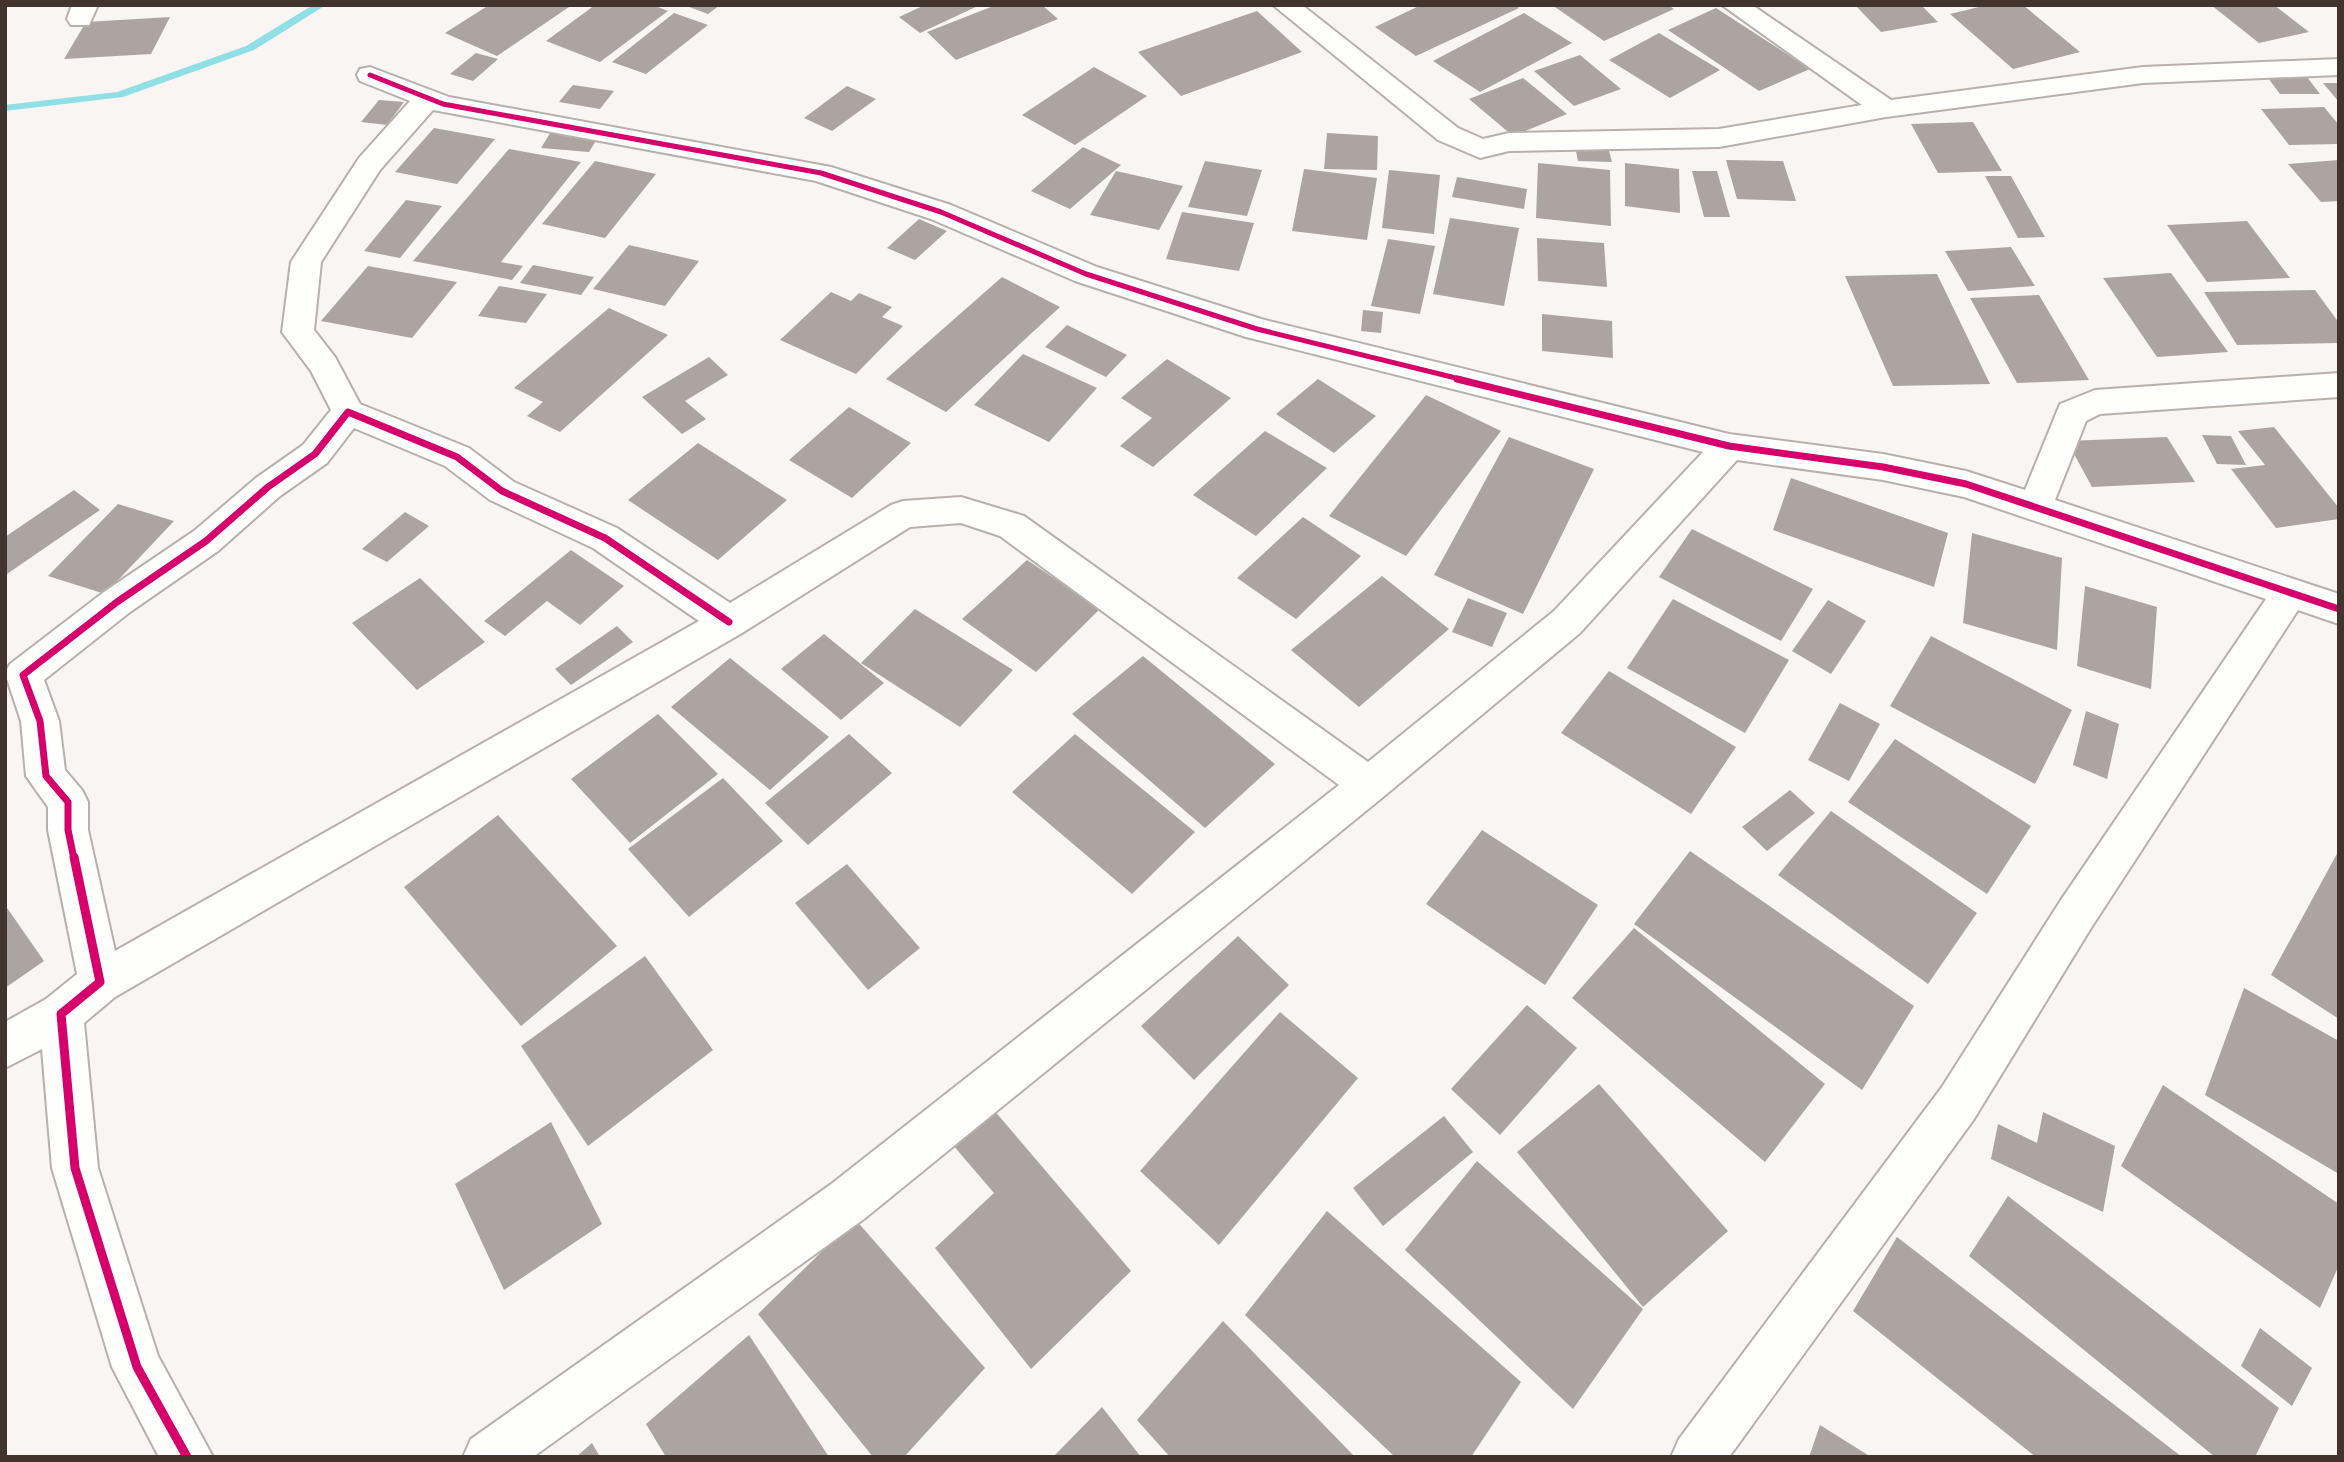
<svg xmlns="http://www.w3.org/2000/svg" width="2344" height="1462" viewBox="0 0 2344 1462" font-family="'Roboto Condensed',sans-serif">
<rect width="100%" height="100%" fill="#f8f5f3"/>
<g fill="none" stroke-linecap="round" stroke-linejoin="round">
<path fill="#90dfe5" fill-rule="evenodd" d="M313,5H326L254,50L123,97L5,111V105L117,92L246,46Z"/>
</g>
<path fill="#aca4a0" d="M489,5H572L497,56L445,33Z
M595,5H653L668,11L600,62L546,41Z
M684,5H720L708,14Z
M925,5H980L920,33L899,17Z
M996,5H1042L1058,19L956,60L927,32Z
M1421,5H1515L1519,8L1416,56L1375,27Z
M1552,5H1668L1674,9L1604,41Z
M1855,5H1921L1938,22L1881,32Z
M1987,5H2023L2080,52L2013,69L1950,14Z
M2211,5H2274L2309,32L2259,43Z
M1716,8L1810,69L1759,91L1668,30Z
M1257,11L1302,52L1181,96L1138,52Z
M674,13L708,25L646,74L612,62Z
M1524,13L1572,43L1480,92L1433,61Z
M170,17L151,54L64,59L86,22Z
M1659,33L1720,70L1670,98L1609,60Z
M476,53L498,59L473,81L450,74Z
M1580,55L1621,89L1574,106L1534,71Z
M1094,67L1147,96L1075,145L1022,115Z
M2307,77L2320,94H2280L2268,78Z
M1523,78L1567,114L1513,136L1469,99Z
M2323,83H2339V102Z
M573,85L614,91L600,109L559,102Z
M847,86L876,99L832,131L804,118Z
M379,100L404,102L387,125L361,122Z
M2324,107L2339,125V144L2289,145L2261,109Z
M1973,122L2002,171L1938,173L1911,124Z
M434,128L495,139L457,184L395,172Z
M552,130L600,134L589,152L541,148Z
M1327,133L1378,136L1377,170L1324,169Z
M1575,146L1608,147L1612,162L1578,161Z
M1083,147L1121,165L1070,209L1031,191Z
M509,149L581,162L501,262L523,266L512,280L413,261Z
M1726,160L1783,161L1796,201L1737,199Z
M2339,160V201L2321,202L2288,164Z
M595,161L656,174L605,238L542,224Z
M1205,161L1262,170L1247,216L1188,207Z
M1538,163L1610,170L1611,226L1536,218Z
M1625,163L1679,169L1680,213L1625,206Z
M1304,169L1377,178L1367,240L1292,231Z
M1389,170L1440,175L1434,234L1382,228Z
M1116,171L1183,186L1159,230L1090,215Z
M1692,171H1717L1730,217H1704Z
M1985,176H2011L2045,237L2018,238Z
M1457,177L1527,189L1524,209L1452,197Z
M406,200L442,206L400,258L364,251Z
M1182,212L1254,223L1239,271L1166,259Z
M1450,218L1519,228L1504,306L1433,294Z
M919,219L947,231L915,260L887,248Z
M2247,221L2290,278L2207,282L2167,225Z
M1537,238L1604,243L1607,287L1538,281Z
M1388,239L1435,246L1420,314L1371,306Z
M629,245L699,261L665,306L593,289Z
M2011,247L2035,286L1968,291L1945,251Z
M533,265L594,277L581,295L520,283Z
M368,266L457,282L412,338L321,321Z
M2171,273L2228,352L2157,357L2103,278Z
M1937,274L1990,384L1893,386L1845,276Z
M1002,277L1060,307L946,412L886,379Z
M499,286L547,294L526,323L478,316Z
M2315,290L2339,323V343L2237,345L2204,292Z
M831,292L851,301L859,293L892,307L882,317L903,326L856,374L780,340Z
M2039,295L2089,380L2017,383L1970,298Z
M609,308L668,335L560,432L527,416L543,402L514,388Z
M1363,310L1383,312L1381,333L1361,331Z
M1542,314L1612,321L1613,358L1542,351Z
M1067,325L1127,355L1106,377L1045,347Z
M1023,354L1097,388L1049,442L974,405Z
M709,357L728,375L685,401L706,419L682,434L642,397Z
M1167,359L1231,398L1153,467L1120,446L1152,418L1121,398Z
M1318,379L1376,416L1334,453L1276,414Z
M1426,395L1501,431L1406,556L1329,516Z
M849,407L911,443L852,498L789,460Z
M2274,427L2339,508V519L2276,528L2231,469L2265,465L2238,431Z
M1265,431L1327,468L1256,536L1193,495Z
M2202,435L2231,436L2246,465L2217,464Z
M1509,437L1594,469L1523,614L1434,575Z
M2167,437L2195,482L2092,487L2067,441Z
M698,443L787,500L718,560L628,500Z
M1791,478L1948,533L1934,587L1773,530Z
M74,490L100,510L7,574L5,537Z
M118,504L174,521L105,594L48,576Z
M405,512L429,526L387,562L362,549Z
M1303,517L1361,556L1296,619L1237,578Z
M1692,529L1813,589L1781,641L1659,577Z
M1972,533L2062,558L2057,650L1963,623Z
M571,550L624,586L580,625L547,601L505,636L484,621Z
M1027,560L1100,609L1036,672L962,619Z
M1382,576L1449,629L1359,707L1291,650Z
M420,578L485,642L417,690L352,623Z
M2085,586L2157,607L2151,689L2077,666Z
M1468,598L1507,613L1492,647L1452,632Z
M1673,599L1789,660L1745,733L1627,668Z
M1828,600L1866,621L1831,674L1792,651Z
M915,609L1013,670L960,727L861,663Z
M617,626L633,642L571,685L555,669Z
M824,634L884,683L841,720L781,669Z
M1931,636L2072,710L2035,784L1890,706Z
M1143,656L1275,764L1205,828L1072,714Z
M730,658L829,737L770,790L671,707Z
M1609,671L1736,747L1691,814L1561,733Z
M1840,703L1880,724L1849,781L1808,760Z
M2086,711L2119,724L2107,779L2073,765Z
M658,714L718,774L630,843L571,779Z
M849,734L892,773L808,845L765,803Z
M1075,734L1195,832L1132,894L1012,792Z
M1895,739L2031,826L1987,894L1848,802Z
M723,778L783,841L689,917L628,849Z
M1790,790L1815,813L1767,851L1742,827Z
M1831,811L1977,913L1928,984L1778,875Z
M498,815L617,946L521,1026L404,887Z
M1482,830L1598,905L1545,985L1426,904Z
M2339,850V1019L2271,975Z
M1690,851L1914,1006L1862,1090L1634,924Z
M847,864L920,948L868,990L795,903Z
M5,905L44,961L5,988Z
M1634,928L1825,1084L1765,1162L1572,998Z
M1238,936L1289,985L1194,1080L1141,1026Z
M645,956L713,1050L588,1146L521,1046Z
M2244,988L2339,1041V1174L2205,1095Z
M1527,1005L1577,1048L1500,1135L1451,1089Z
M1280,1012L1358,1078L1219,1245L1140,1171Z
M1599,1084L1728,1231L1643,1307L1517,1152Z
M2163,1085L2339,1204V1265L2320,1308L2121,1166Z
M993,1109L1131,1271L1031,1369L935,1248L994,1193L952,1144Z
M2043,1112L2115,1146L2103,1212L1991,1159L1998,1124L2037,1143Z
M1444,1116L1473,1152L1383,1226L1353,1188Z
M551,1122L602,1224L504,1290L455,1184Z
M1477,1161L1643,1309L1573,1409L1405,1250Z
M2008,1196L2279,1408L2255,1457H2215L1969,1256Z
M1327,1211L1521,1382L1471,1457H1395L1245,1315Z
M855,1219L985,1368L904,1457H873L758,1314Z
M1897,1237L2182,1457H2036L1853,1311Z
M1223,1321L1355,1457H1170L1137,1420Z
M2260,1328L2312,1368L2292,1406L2241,1366Z
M749,1335L829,1457H666L646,1424Z
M1102,1407L1141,1457H1053Z
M1820,1425L1871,1457H1809Z
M592,1443L600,1457H576Z"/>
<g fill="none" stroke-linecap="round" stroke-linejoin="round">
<g stroke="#b7b0ac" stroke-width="4">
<path id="street" d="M72,5H98L89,25H71L67,19Z
M1273,5H1302L1458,128L1483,139L1509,133L1719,129L1862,105L1722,5H1752L1891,100L2143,67L2339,59V75L2143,83L1886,117L1719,147L1509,151L1480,158L1438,140Z
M370,67L449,97L831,167L951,205L1097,267L1261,319L1729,434L1883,454L1966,471L2025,490L2060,404L2095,390L2339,373V397L2100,414L2086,421L2055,500L2339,594V624L2298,610L2091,928L1974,1119L1729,1457H1671L1679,1439L1942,1087L2061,900L2266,599L1964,497L1883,480L1737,460L1580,633L1383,797L864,1219L533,1457H463L471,1439L830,1185L1339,785L1000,536L961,523L910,527L742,633L115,997L84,1023L98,1168L158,1356L213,1457H159L112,1367L52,1168L42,1049L5,1068V1022L46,999L77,974L48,830V807L26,776L21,721L5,673L10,664L104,592L194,531L256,478L303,445L331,410L311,371L282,332L291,262L359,158L410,101L360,81L357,75L360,69ZM433,110L816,181L931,219L1075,281L1246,337L1703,452L1554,611L1368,762L1024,516L961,497L903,501L891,505L730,603L617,528L514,482L469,448L360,404L335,357L314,330L321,262L380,170ZM354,428L445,466L490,500L593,548L699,621L115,951L88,830V802L82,790L65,770L59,721L44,680L130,612L218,551L280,496L327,463Z"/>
</g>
<use href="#street" fill="#fefefd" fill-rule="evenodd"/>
<g stroke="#fff" stroke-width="9">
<path id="cycleway-far2" d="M370,75L443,104L821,173L941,212L1086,274L1257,329L1464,380"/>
</g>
<g stroke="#fff" stroke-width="11">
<path id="cycleway-far1" d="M1457,379L1729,446L1883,467L1966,484L2339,609
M74,859L68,830V802L46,776L40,721L23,675L117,602L206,541L268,487L315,454L348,412L457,457L502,491L605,538L729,622"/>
</g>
<g stroke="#fff" stroke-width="13">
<path id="cycleway" d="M74,857L100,982L61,1014L75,1168L137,1367L187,1457"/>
</g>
<use href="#cycleway-far2" stroke="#d6006c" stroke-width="5"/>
<use href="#cycleway-far1" stroke="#d6006c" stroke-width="7"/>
<use href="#cycleway" stroke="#d6006c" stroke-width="9"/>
</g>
<rect width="2344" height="1462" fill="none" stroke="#42342d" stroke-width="14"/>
</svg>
